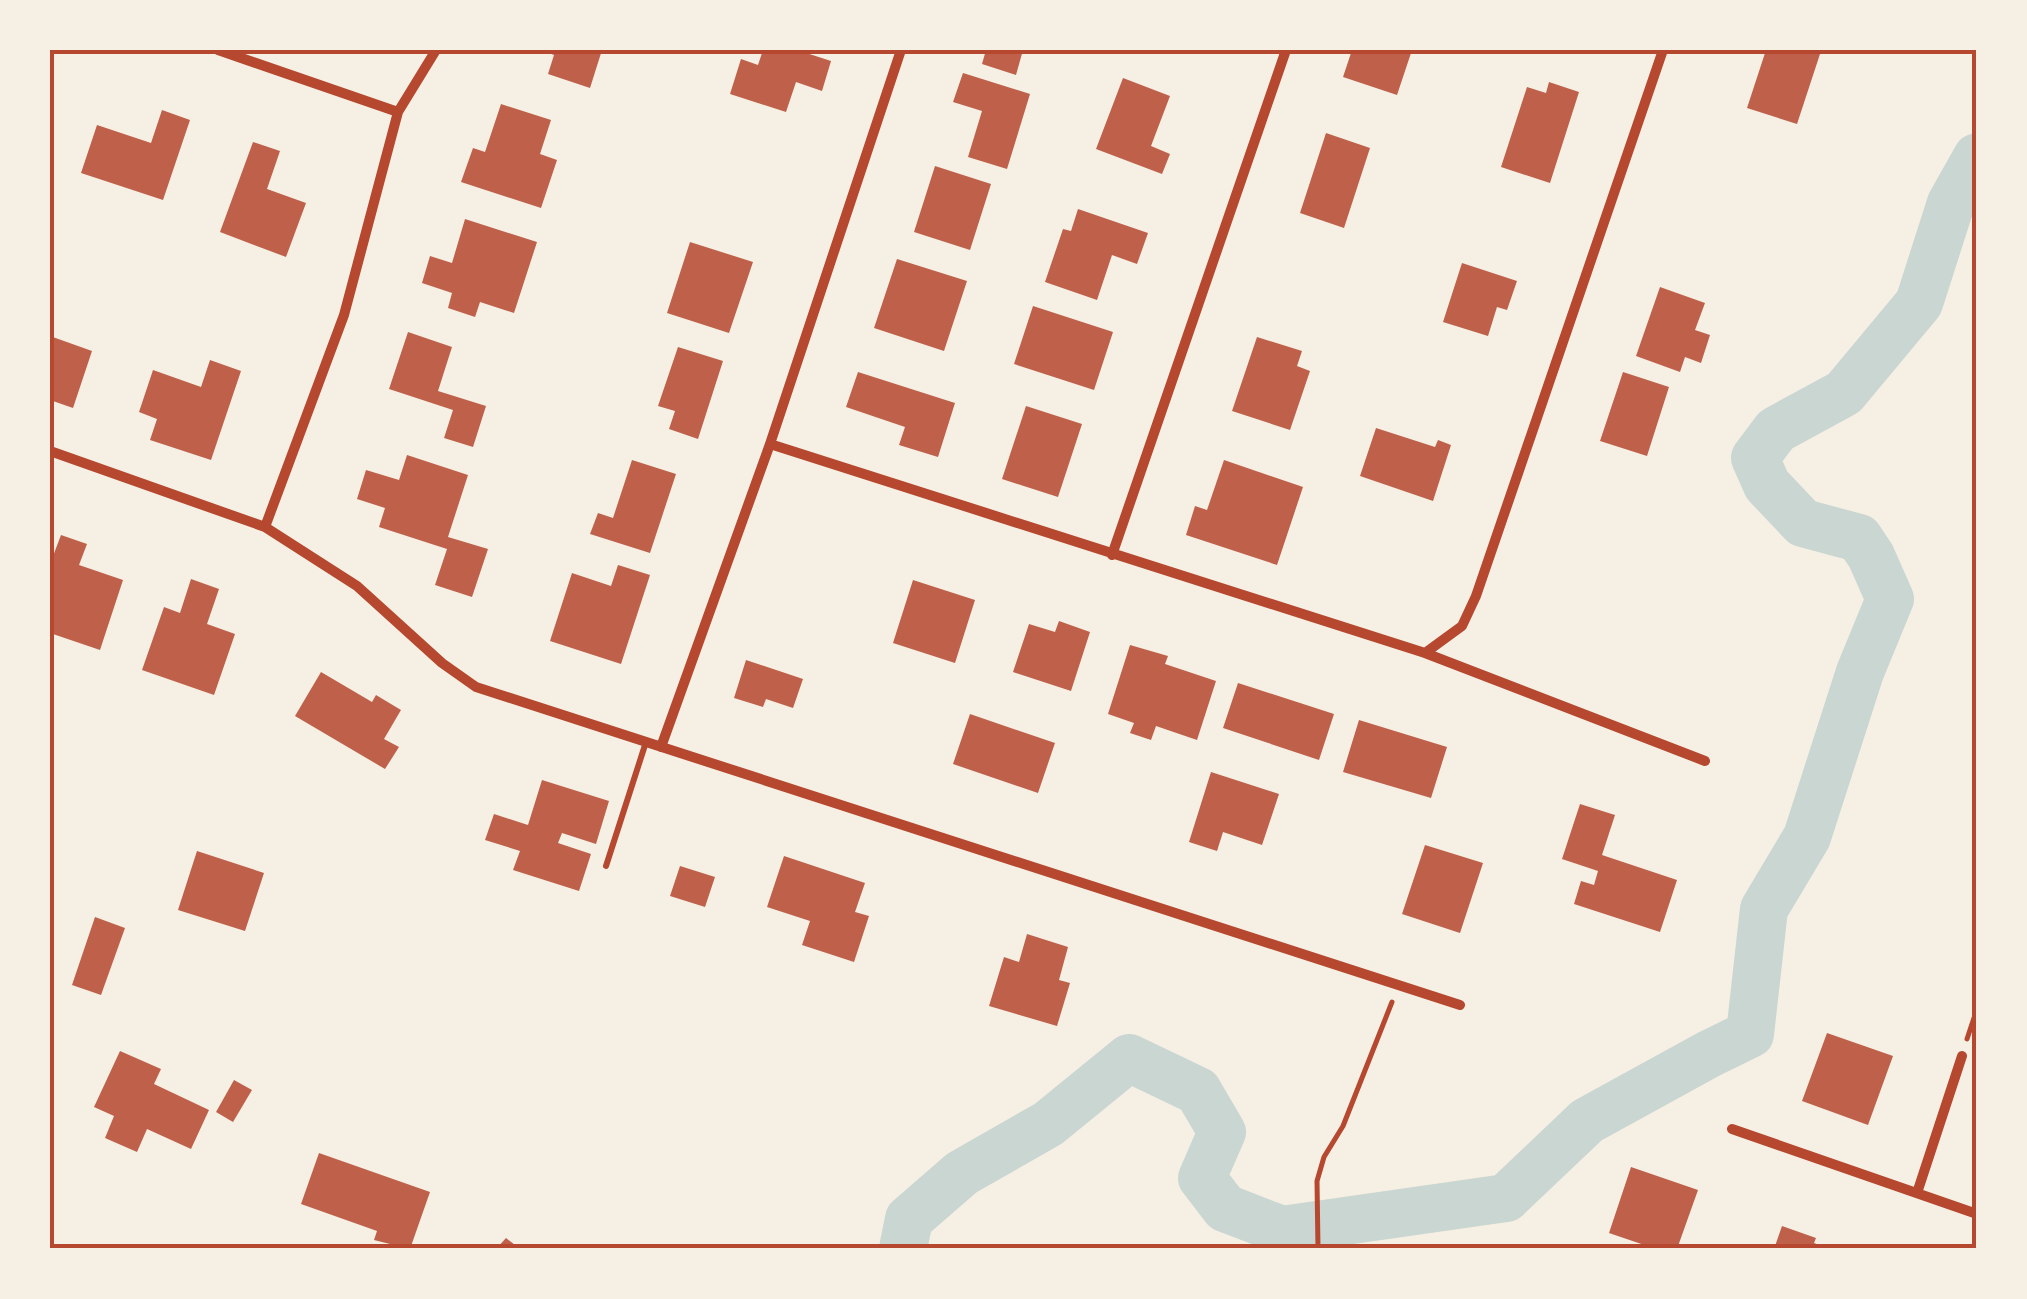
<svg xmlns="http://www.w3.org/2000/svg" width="2027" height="1299" viewBox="0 0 2027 1299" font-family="Cabin,sans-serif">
<rect width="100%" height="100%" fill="#f6efe4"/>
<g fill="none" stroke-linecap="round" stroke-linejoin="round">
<path stroke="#c9d6d2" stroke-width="48" d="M903,1249L909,1219L962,1173L1048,1124L1129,1058L1198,1091L1222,1132L1202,1178L1225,1208L1282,1230L1506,1198L1587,1121L1709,1054L1750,1034L1764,909L1807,837L1860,672L1890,599L1871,556L1859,538L1803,523L1767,485L1755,458L1776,430L1844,393L1919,303L1951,203L1977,157"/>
</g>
<path fill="#bf614a" d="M541,50H602L590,88L548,74L554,55Z
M763,50H797L831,61L822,91L796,82L786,112L730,94L741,59L758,65Z
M986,50H1023L1016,75L982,64Z
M1352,50H1412L1397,95L1343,77Z
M1766,50H1808L1820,54L1797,124L1747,108Z
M963,73L1030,94L1007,169L968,157L982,111L953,102Z
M1123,78L1170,96L1151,146L1170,154L1162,174L1096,149Z
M1549,82L1579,92L1550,183L1501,167L1527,87L1546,93Z
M501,104L551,120L540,154L557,160L541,208L461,182L473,148L485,152Z
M162,110L190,120L163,200L81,173L97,125L151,143Z
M1326,133L1370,148L1344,228L1300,213Z
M253,142L280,151L267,189L306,203L286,257L220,232Z
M935,166L991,184L970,250L914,232Z
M1078,209L1148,233L1137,264L1112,255L1097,300L1045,282L1063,229L1071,231Z
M465,219L537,242L514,313L480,302L475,317L448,308L452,293L422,283L430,256L452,263Z
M690,242L753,262L729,333L667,313Z
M897,259L967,281L944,351L874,328Z
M1462,263L1517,281L1507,310L1497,307L1488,336L1443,322Z
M1660,287L1705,303L1695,330L1710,335L1701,363L1685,357L1680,372L1636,356Z
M1033,306L1113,332L1094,390L1014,364Z
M408,332L452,347L438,391L486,406L473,447L444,438L453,410L389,389Z
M50,336L92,351L73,408L50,400Z
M1257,337L1302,351L1297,366L1310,371L1290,430L1232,411Z
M678,347L723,361L698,439L669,429L675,411L658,406Z
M210,360L241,371L211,460L150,440L157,419L139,412L153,370L201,387Z
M858,372L955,403L938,457L899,445L905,427L846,407Z
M1623,372L1669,387L1647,456L1600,441Z
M1026,406L1082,424L1058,497L1002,479Z
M1376,428L1435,447L1438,440L1451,445L1433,501L1360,476Z
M407,455L468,475L448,537L488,549L472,597L435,585L447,549L379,527L385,508L357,499L366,470L399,480Z
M632,460L676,474L650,553L590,534L598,513L613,518Z
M1224,460L1303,487L1277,565L1186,535L1195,506L1207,510Z
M61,535L87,544L79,565L123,580L100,650L50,633V564Z
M618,565L650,575L621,664L550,641L572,573L611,586Z
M191,579L219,589L207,624L235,634L214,695L142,670L164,607L180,613Z
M913,580L975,600L955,663L893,643Z
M1059,621L1090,632L1071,691L1013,672L1029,624L1055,632Z
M1130,645L1168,656L1165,664L1216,681L1197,740L1156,726L1151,740L1130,733L1134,723L1108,714Z
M746,660L803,679L793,708L766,699L763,707L734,698Z
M321,672L372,702L376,695L401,710L384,739L399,747L385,769L295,716Z
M1238,683L1334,714L1319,760L1223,728Z
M970,714L1055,743L1038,793L953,764Z
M1359,720L1447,747L1431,798L1343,772Z
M1211,772L1279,794L1262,845L1223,832L1217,851L1189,842Z
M542,780L609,801L596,844L562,833L558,843L591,854L579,891L513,870L520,851L485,840L494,814L528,825Z
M1580,804L1615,815L1602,855L1677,880L1660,932L1574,904L1581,881L1594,885L1598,871L1562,859Z
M1425,845L1483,863L1460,933L1402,914Z
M197,851L264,873L245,931L178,910Z
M784,856L865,883L855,912L869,916L854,962L802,945L810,921L767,907Z
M680,866L715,877L705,907L670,896Z
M95,917L125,928L101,995L72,985Z
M1027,934L1068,947L1059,980L1070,983L1057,1026L989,1006L1004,957L1019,962Z
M1827,1033L1893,1056L1868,1125L1802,1101Z
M120,1051L161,1069L154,1084L209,1110L191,1149L147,1129L137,1152L105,1138L114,1116L94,1107Z
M234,1080L252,1090L233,1122L216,1112Z
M319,1153L430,1192L410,1249L374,1240L377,1231L301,1204Z
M1631,1167L1698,1190L1677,1249H1656L1609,1233Z
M1782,1226L1816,1238L1814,1243L1830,1249H1774Z
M506,1238L520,1249H496Z"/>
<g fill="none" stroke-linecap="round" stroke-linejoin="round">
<path stroke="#b5482f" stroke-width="5" d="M1967,1039L1977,1009
M1318,1249L1317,1181L1324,1157L1343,1126L1392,1002"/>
<path stroke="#b5482f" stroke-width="6" d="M606,866L646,742"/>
<path stroke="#b5482f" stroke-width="10" d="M218,50L398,112
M770,444L1425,653L1705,761
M50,451L265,527L357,586L442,663L476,687L1460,1005
M265,527L344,315L398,112L436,50
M1112,555L1286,50
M1425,653L1462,626L1476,596L1663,50
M661,747L770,444L901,50
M1732,1129L1977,1214
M1917,1193L1962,1056"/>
</g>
<rect width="2027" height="1299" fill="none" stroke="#f6efe4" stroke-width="105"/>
<rect x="52" y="52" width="1922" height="1194" fill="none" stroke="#b5482f" stroke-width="4"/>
</svg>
